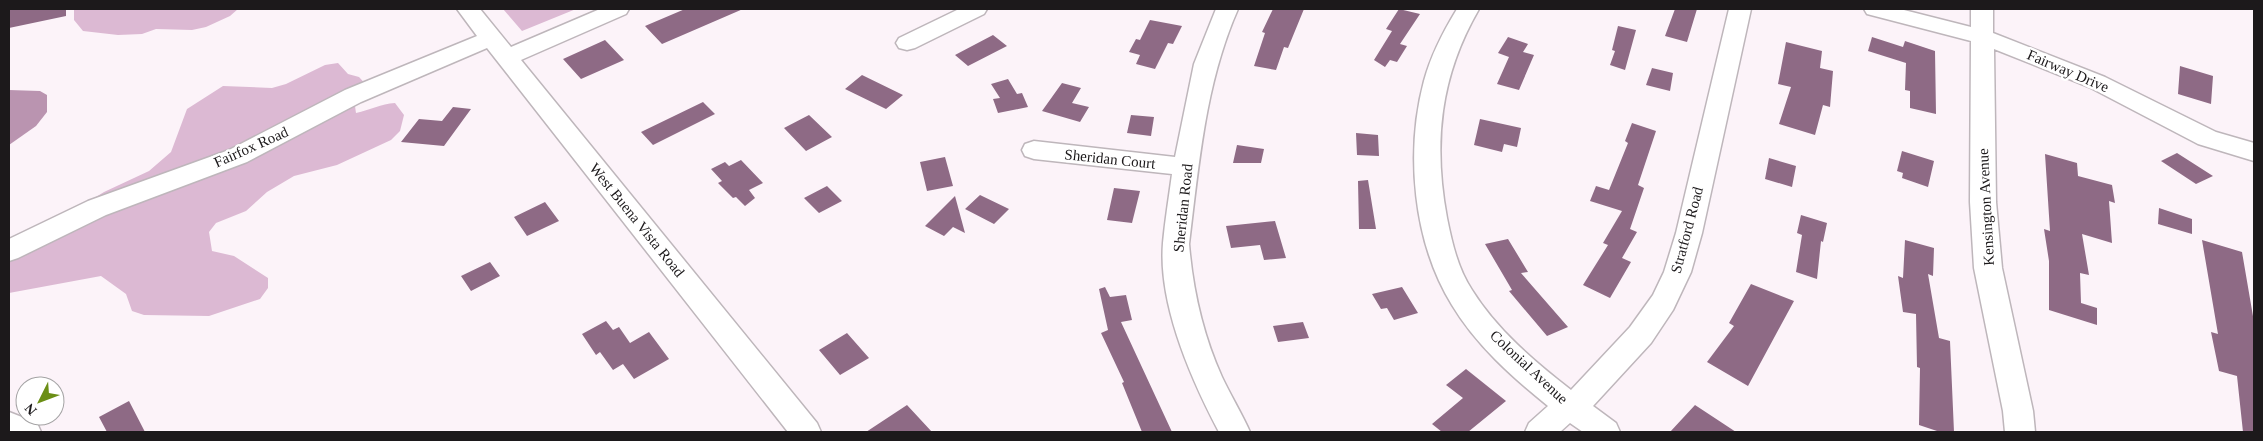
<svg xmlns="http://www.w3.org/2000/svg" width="2263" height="441" viewBox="0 0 2263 441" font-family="Georgia,serif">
<rect width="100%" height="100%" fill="#fcf3f9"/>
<path fill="#dcb9d3" d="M74,9H238L230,16L206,27L192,30L156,29L142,34L118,35L83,31L74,20Z
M503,9H576L522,31Z
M338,63L348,74L359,77L371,90L355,106L356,113C370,110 381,104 395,103L404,115L400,131L391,140L337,165L294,176L267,192L246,211L216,223L209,232L212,251L234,256L268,278V288L260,299L209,316L144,315L132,311L126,294L101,276L9,293V239L62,218L104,192L149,171L171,152L187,109L223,86L272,88L286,84L325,65Z"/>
<path fill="#ba94b0" d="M9,90L40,91L47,95V112L36,126L9,145Z"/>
<path fill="#8e6a85" d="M9,9H66V16L9,28Z
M685,9H743L662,44L645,26Z
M1273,9H1304L1288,48L1284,47L1276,70L1254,66L1265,33L1262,32Z
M1399,9L1420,14L1400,44L1407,46L1397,62L1390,60L1385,67L1374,60L1392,31L1386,29Z
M1675,9H1697L1687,42L1665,36Z
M1150,20L1182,26L1173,44L1168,43L1155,69L1136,64L1140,55L1129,52L1136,39L1140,40Z
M1618,26L1636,30L1625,70L1610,65L1615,51L1612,50Z
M993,35L1007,46L968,66L955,55Z
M1508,37L1528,44L1523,52L1534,55L1519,90L1497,84L1509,57L1498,53Z
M1872,37L1903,47L1905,41L1935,51L1936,114L1910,108V91L1905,90L1906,63L1868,51Z
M605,40L624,60L581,79L563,59Z
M1786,42L1822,51L1820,68L1833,71L1830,107L1823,105L1815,135L1779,124L1791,87L1778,84Z
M2180,66L2213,76L2211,104L2178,94Z
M1652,68L1673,73L1670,91L1646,85Z
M862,75L903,95L886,109L845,89Z
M1008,79L1017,94L1022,93L1028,107L998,113L993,99L1000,98L991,84Z
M1062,83L1081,88L1072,103L1089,107L1080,122L1042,111Z
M703,102L715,114L653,145L641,132Z
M453,107L471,109L444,146L401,142L419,119L442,121Z
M809,115L832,137L806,151L784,128Z
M1131,115L1154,117L1151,136L1127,133Z
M1480,119L1521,128L1517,147L1504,144L1502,152L1474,145Z
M1632,123L1656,131L1638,185L1644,188L1630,229L1637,232L1622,258L1631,262L1610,298L1583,285L1608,245L1603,243L1622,211L1590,201L1596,186L1609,190L1628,143L1625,141Z
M1356,133L1378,135L1379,156L1357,155Z
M1237,145L1264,149L1261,163H1233Z
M1902,151L1934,161L1928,187L1902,178L1903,173L1897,171Z
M2177,153L2213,176L2196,184L2161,161Z
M2045,154L2077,163L2078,176L2112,185L2115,203L2109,201L2112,243L2082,234L2089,275L2080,273L2081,303L2097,308V325L2049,310V261L2044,229L2050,231Z
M945,157L953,186L927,191L920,162Z
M1769,158L1796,166L1792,187L1765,179Z
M741,160L763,183L749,190L755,198L745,206L736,197L733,198L718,183L722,181L711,169L725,162L729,166Z
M1368,180L1376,229H1359L1358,181Z
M827,186L842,201L819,213L804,198Z
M1114,188L1140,191L1132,223L1107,220Z
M980,195L1009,209L994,224L965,209Z
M955,196L965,233L953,227L944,236L925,226Z
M545,202L559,221L527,236L514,217Z
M2159,208L2192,219V234L2158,224Z
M1801,215L1827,223L1823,242L1821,241L1817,279L1796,272L1802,235L1797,233Z
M1275,221L1286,258L1264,260L1260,245L1231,248L1226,226Z
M1508,239L1528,272L1521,273L1568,327L1547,336L1509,291L1512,290L1485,244Z
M1905,240L1934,248L1933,276L1928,274L1939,338L1950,341L1954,432H1940L1919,425L1920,368L1917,367L1916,314L1903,312L1898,276L1903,278Z
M2202,240L2242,252L2254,322V432H2243L2237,376L2219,371L2211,332L2218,334Z
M490,262L500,276L471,291L461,276Z
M1751,284L1794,301L1748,386L1707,362L1734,326L1729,323Z
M1105,287L1110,297L1126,295L1132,320L1121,322L1172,432H1142L1122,383L1124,382L1101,333L1108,330L1099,289Z
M1402,287L1418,313L1394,320L1387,308L1381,309L1372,294Z
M606,321L613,330L619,327L630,343L649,332L669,359L634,379L623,364L613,370L600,352L596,355L582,334Z
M1303,322L1309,338L1278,342L1273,326Z
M847,333L869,358L840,375L819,350Z
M1466,369L1506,401L1468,432H1442L1432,424L1463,398L1446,385Z
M129,401L145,432H107L99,417Z
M907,405L932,432H866Z
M1695,405L1736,432H1670Z"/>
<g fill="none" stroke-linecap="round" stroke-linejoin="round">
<g stroke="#beb6bb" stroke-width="3">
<path id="minor" d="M457,9H480L511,47L600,9H629L626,14L521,60L817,423L821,432H788L487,48L361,102L247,162L106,215L18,258L9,261V239L88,201L229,150L345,90L477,36Z
M959,9H987L984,14L915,48L907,50L899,48L896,43L899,38Z
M1216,9H1238C1205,84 1199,164 1189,244C1193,291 1203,335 1222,377C1231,396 1242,414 1250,432H1219C1191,379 1158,304 1163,243C1165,220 1169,197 1172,174L1034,159L1025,156L1022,150L1025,144L1034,141L1175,157L1194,64Z
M1457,9H1479C1440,76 1433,143 1447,218C1452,243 1458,269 1472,290C1497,330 1534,361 1571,390L1630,327L1653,295L1664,272L1676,233L1729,9H1751L1702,233L1691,272L1673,310L1651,343L1593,406L1616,423L1620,432H1583L1570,423L1560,432H1525L1529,423L1548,406C1512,377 1476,345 1452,305C1413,242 1405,152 1424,81C1431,55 1443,32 1457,9Z
M1864,9H1900L1971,27V9H1993V33L2105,77L2216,132L2254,143V161L2198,144L2089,87L1994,49L1996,202L2002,268L2033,411L2035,432H2005L2003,411L1974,268L1970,202L1971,41L1867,14Z
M9,412L37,423L41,432H9Z"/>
</g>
<use href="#minor" fill="#fff" fill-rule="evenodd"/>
</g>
<g text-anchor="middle" stroke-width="5" stroke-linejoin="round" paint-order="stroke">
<g font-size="15" fill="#1c191b" stroke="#fff">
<text transform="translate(2068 71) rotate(23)" y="5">Fairway Drive</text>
<text transform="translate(251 147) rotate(-24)" y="5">Fairfox Road</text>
<text transform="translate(1110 159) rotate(6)" y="5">Sheridan Court</text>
<text transform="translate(1986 207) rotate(-93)" y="5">Kensington Avenue</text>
<text transform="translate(1183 208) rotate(-84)" y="5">Sheridan Road</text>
<text transform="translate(637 220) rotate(51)" y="5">West Buena Vista Road</text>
<text transform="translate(1687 230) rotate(-75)" y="5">Stratford Road</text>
<text transform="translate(1529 367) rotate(43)" y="5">Colonial Avenue</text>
</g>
</g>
<rect width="2263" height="441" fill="none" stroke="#1c191b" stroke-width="20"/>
<g transform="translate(40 401) rotate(228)"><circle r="24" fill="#ffffff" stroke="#a4a3a4"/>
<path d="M0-4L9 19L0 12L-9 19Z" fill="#6b8e15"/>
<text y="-8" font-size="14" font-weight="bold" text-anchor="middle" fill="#1c191b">N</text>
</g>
</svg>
